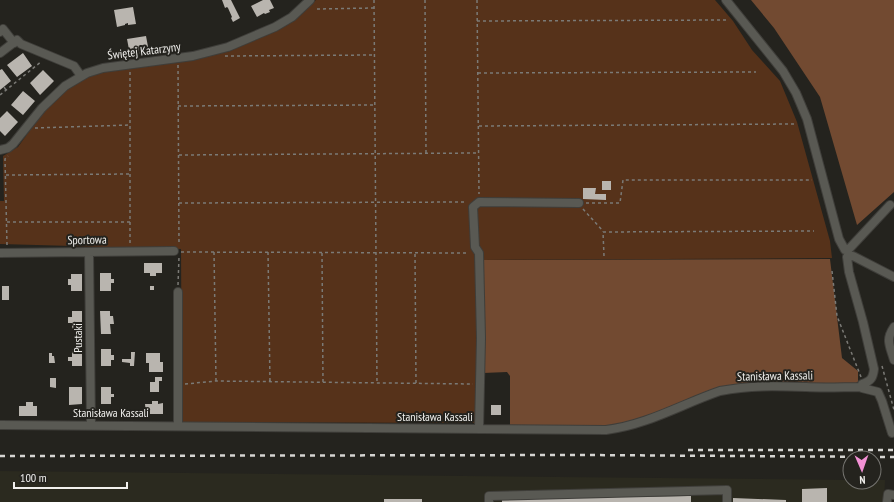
<svg xmlns="http://www.w3.org/2000/svg" width="894" height="502" viewBox="0 0 894 502" font-family="'PT Sans Narrow',sans-serif">
<rect width="100%" height="100%" fill="#24231e"/>
<path fill="#2b2a1f" d="M0,471L850,480V482H874V480H885L884,502H0Z"/>
<path fill="#56321a" d="M316,0H715L733,21L752,50L780,81L797,122L830,241L832,258L483,260V423L182,422L181,249L0,244V201H4L3,156L18,147L45,109L70,86L93,73L196,59L294,19Z"/>
<path fill="#724a31" d="M751,0H894V192L857,225L820,97L774,28Z
M830,259L842,358L858,371V382L854,384L737,385L637,422L603,426H510V376L507,372L483,373L482,260Z"/>
<path fill="#b9b5af" d="M222,0H231L240,18L233,22L231,18L232,17L228,8L227,7L225,8Z
M263,0H270L274,8L269,10L270,12L265,14L264,13L257,17L251,6Z
M133,7L136,24L128,25V23L125,24V25L117,27L114,10Z
M146,36L149,52L130,55L127,39Z
M23,53L32,66L17,77L7,65Z
M2,69L11,81L0,90V70Z
M43,70L54,81L40,95L30,83Z
M23,91L35,101L23,115L11,105Z
M7,111L18,122L5,136L0,131V118Z
M602,181H611V190H602Z
M583,188H596L595,194H606V200L583,199Z
M144,263H162V273H156V276H150V273H144Z
M100,273H111V279H114V283H111V291H100Z
M71,274H82V291H71V285H68V279H71Z
M2,286H9V300H2Z
M150,286H154V290H150Z
M72,311H82V329H72V323H68V317H72Z
M100,311H110V316H113L114,324H110L111,334H101Z
M72,349H82V366H72V361H68V357H72Z
M101,349H111V355H114V360H111V366H101Z
M131,352H135L134,366H130V363L122,362V359H131Z
M49,353H52V356H54L55,363H49Z
M146,353H160V362H163V372H149V363H146Z
M155,377H162V381H159V392H150V382H155Z
M50,378H56V388L50,387Z
M69,387H82V404L69,405Z
M101,387H111V394H114V397H111V404H101Z
M152,401H158V404L163,403V414H146L145,404H152Z
M26,402H33V406H37V416H19V406H26Z
M491,405H501V415H491Z
M827,488V502H802V489Z
M691,496V502H502V498Z
M733,498L786,500V502H733Z
M384,499H422V502H384Z"/>
<g fill="none" stroke-linecap="round" stroke-linejoin="round">
<g stroke="#3f3e3a" stroke-width="10">
<path id="minor" d="M726,0L783,71L796,93L807,119L839,239L845,250H848L890,205
M0,32L3,29L14,43
M0,53L17,40L21,44L74,66L81,76
M0,150L8,148L13,144L42,108L65,86L87,73L103,68L193,56L228,47L275,27L292,17L310,0
M89,252L91,425
M0,253L174,251
M178,292V426
M894,327C885,340 890,346 894,360
M862,387V384C871,381 873,378 874,369L863,322L849,272L847,257L853,256L894,277
M0,425L606,430C647,425 682,404 720,391C750,385 777,386 806,387C825,388 844,387 862,387V388L878,392L882,401L892,433
M479,429L481,338L479,253L475,247L473,207L479,202L579,203
M489,502V496L727,490V502
M887,502L888,494L894,495"/>
</g>
<path stroke="#7b7a76" stroke-width="1.5" stroke-dasharray="3 3" stroke-linecap="butt" d="M374,0L377,384
M425,0L426,153
M477,0L479,194
M317,9L374,8
M477,21L727,20
M225,56L373,55
M178,65L179,245
M130,72V243
M478,73L756,72
M4,87L6,90
M0,95L42,61
M178,106L374,105
M479,126L795,124
M35,128L130,125
M179,155L479,153
M6,175L130,174
M179,203L467,202
M586,203H620L623,180H812
M583,209L603,231
M7,222H130
M7,245L5,159L8,156
M181,252L469,253
M214,252L216,381
M268,252L270,383
M322,253L323,383
M415,254L416,384
M604,256L603,232L814,231
M832,271L837,316L861,377
M178,285L179,257
M882,366L894,410
M185,384L216,381L473,384"/>
<use href="#minor" stroke="#595953" stroke-width="8"/>
<path stroke="#d6d5d2" stroke-width="2.5" stroke-dasharray="5 5" stroke-linecap="butt" d="M688,450H894
M0,456L582,455L894,457"/>
</g>
<g text-anchor="middle" stroke-width="4" stroke-linejoin="round" paint-order="stroke">
<g font-size="12" fill="#f1f0ed" stroke="#24231e">
<text transform="translate(144 51) rotate(-7)" y="4">Świętej Katarzyny</text>
<text transform="translate(87 240) rotate(-1)" y="4">Sportowa</text>
<text transform="translate(78 338) rotate(-90)" y="4">Pustaki</text>
<text transform="translate(775 376) rotate(-1)" y="4">Stanisława Kassali</text>
<text x="111" y="417">Stanisława Kassali</text>
<text x="435" y="421">Stanisława Kassali</text>
</g>
</g>
<g transform="translate(862 470) rotate(178)"><circle r="19" fill="#24231e" stroke="#767571"/>
<path d="M0-3L7 15L0 10L-7 15Z" fill="#f391d5"/>
<text y="-6" font-size="11" font-weight="bold" text-anchor="middle" fill="#f1f0ed">N</text>
</g>
<path d="M14 482v6h113v-6" fill="none" stroke="#f1f0ed" stroke-width="2"/>
<text x="20" y="482" font-size="12" fill="#f1f0ed" stroke="#24231e" stroke-width="3" paint-order="stroke">100 m</text>
</svg>
